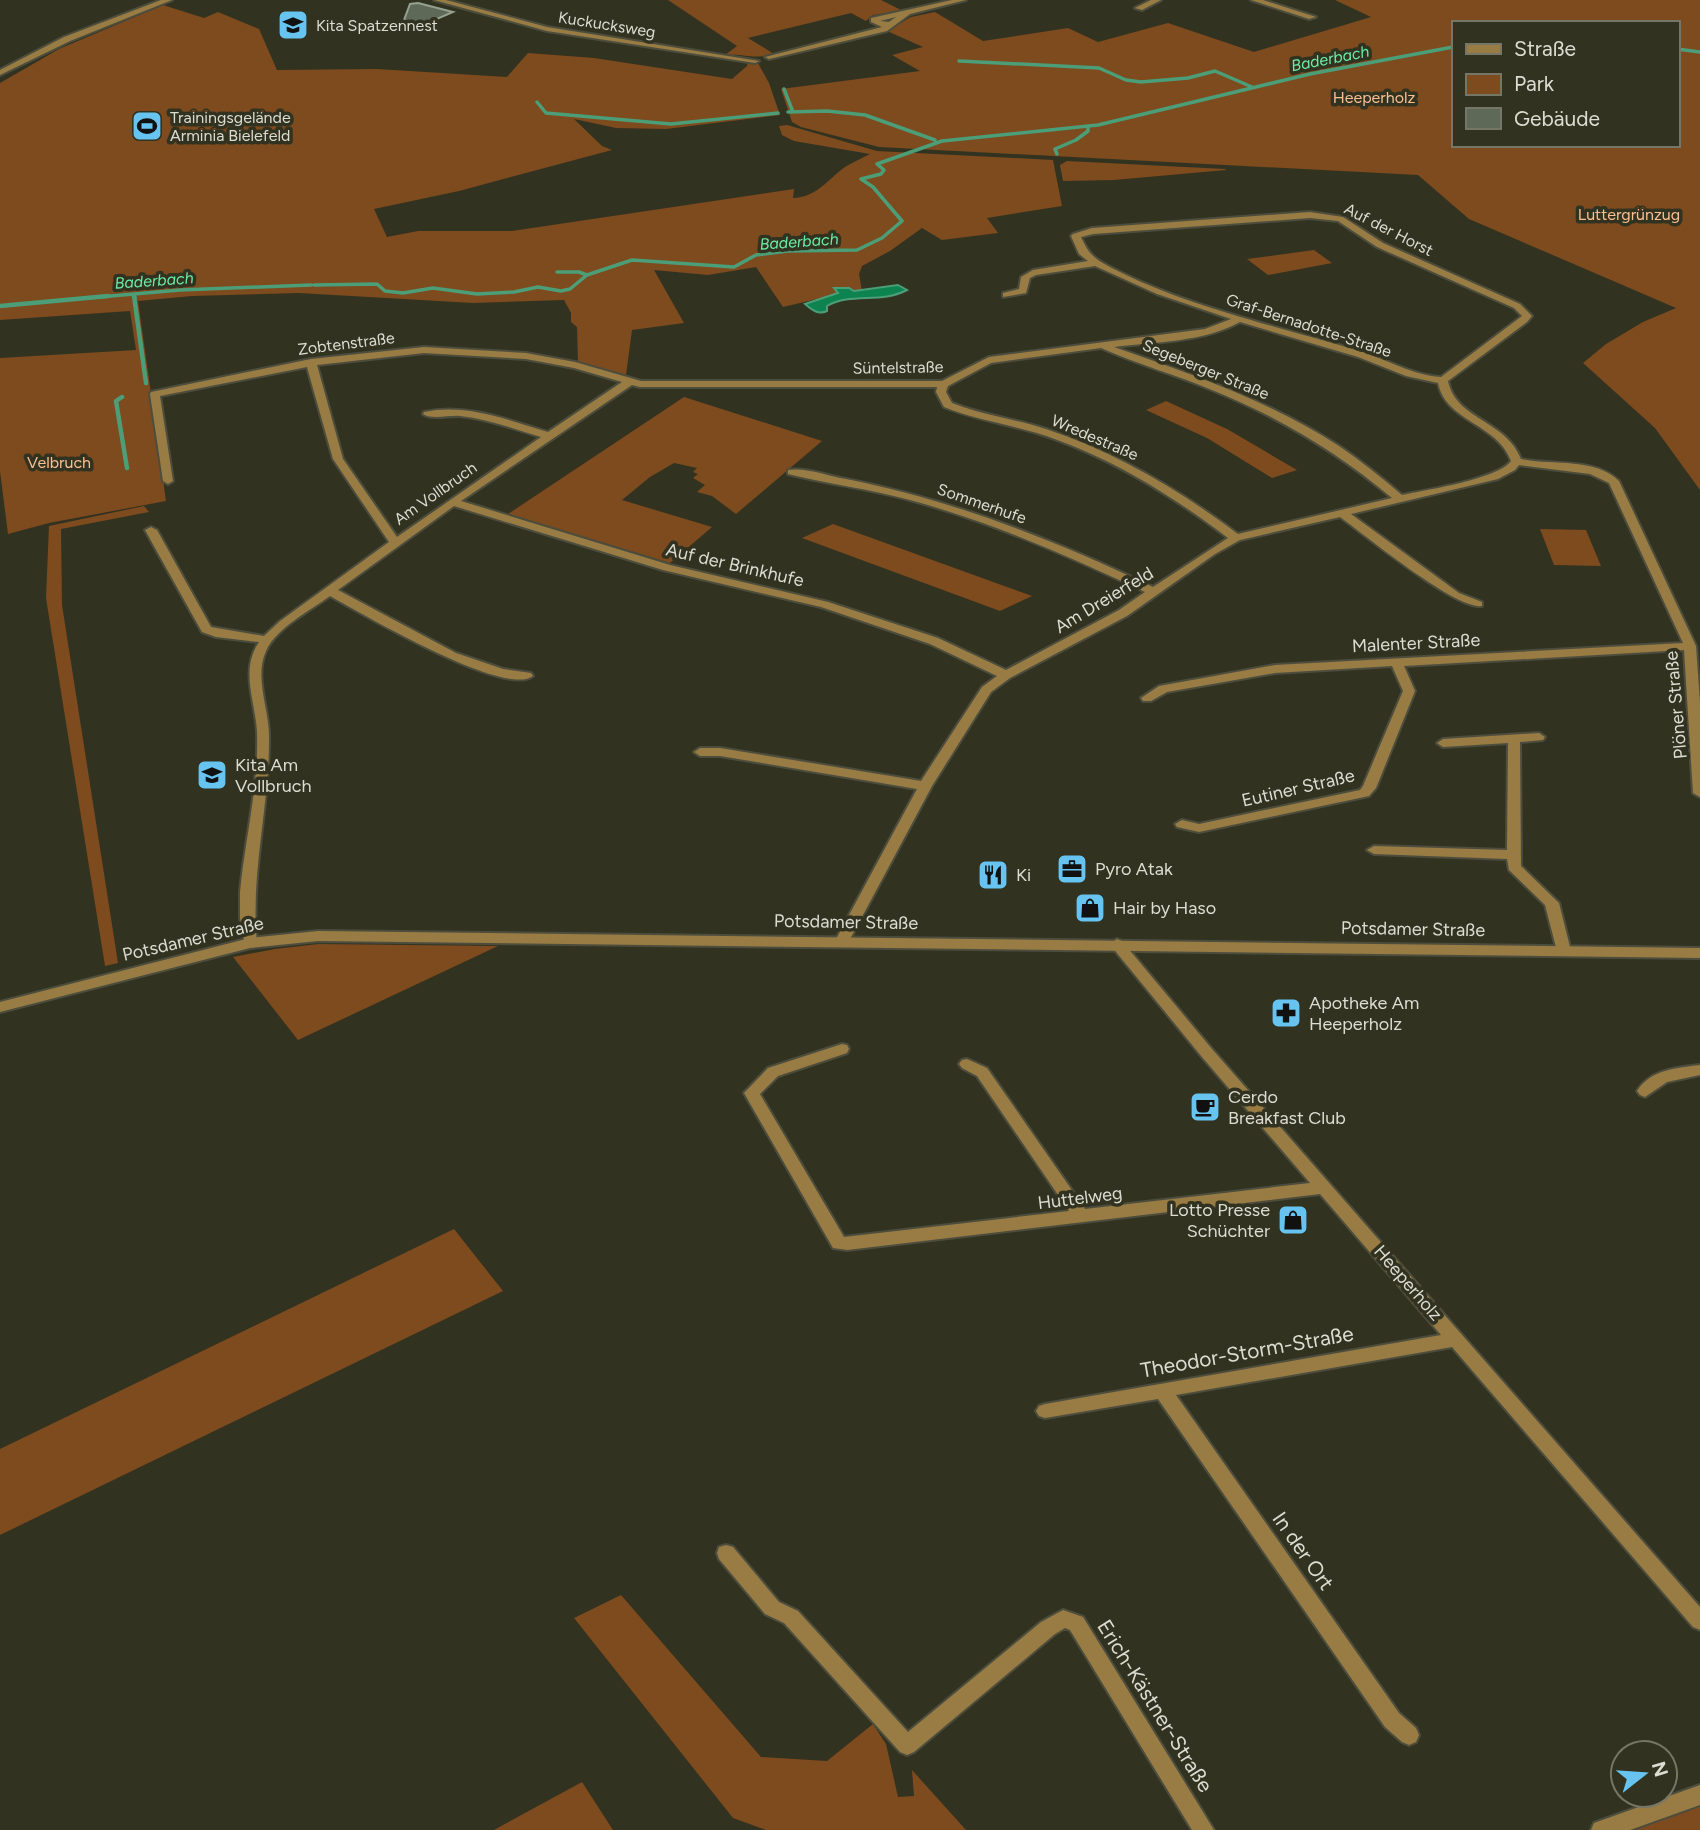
<svg xmlns="http://www.w3.org/2000/svg" width="1700" height="1830" viewBox="0 0 1700 1830" font-family="Figtree,sans-serif">
<rect width="100%" height="100%" fill="#323221"/>
<path fill="#7d4b1e" fill-rule="evenodd" d="M668,0H881L903,11L873,15L866,21L851,13L748,38L774,54C750,60 746,53 725,55L737,46Z
M1335,0H1700V490L1655,428L1583,363L1606,344L1643,322L1676,308L1469,219L1418,175L879,147L801,127L792,122L781,89L920,71L892,55L923,47L887,31L911,17L935,12L983,41L1068,28L1098,42L1168,23L1254,52L1371,17ZM1453,23H1677V145H1453Z
M163,5L204,18L218,12L259,29L277,70L377,69L507,77L528,53L594,58L732,79L747,66L748,61L758,63L769,83L780,115L666,129L616,128L574,119L602,146L612,150L459,191L374,209L387,237L418,231H512L794,189L793,198C817,197 827,180 845,167C853,162 862,158 870,154L794,141L782,135L779,126L787,125L877,151L1053,160L1062,206L987,218L998,233L942,240L922,228L890,251L862,266L859,274L862,291L839,288L838,293L834,295L783,307L756,267L708,275L654,270L684,323L632,330L626,375L578,362L577,327L571,322V313L564,300L473,303L299,293L192,296L138,301L166,501L49,523L8,534L0,471V358L136,350L130,311L0,320V83L59,49Z
M1067,161L1225,169L1226,170L1114,180L1063,181L1060,165Z
M1314,250L1332,263L1268,275L1247,259Z
M684,397L822,441L736,514L712,496L697,492L705,485L693,478L698,474L693,472L697,468L674,463L650,477L622,500L712,527L670,563L508,514Z
M1166,401L1227,429L1297,470L1272,478L1207,438L1146,410Z
M144,506L149,512L61,529L62,605L118,963L105,966L46,598L49,526Z
M833,524L1032,596L1000,611L802,538Z
M1540,529L1586,530L1601,566L1554,565Z
M318,944L498,946L298,1040L233,957L275,949Z
M454,1229L503,1291L0,1535V1449Z
M621,1595L761,1757L827,1761L873,1724L886,1744L898,1797L914,1796L912,1770L966,1830H766L733,1818L574,1618Z
M582,1782L613,1830H494Z
M1700,1805V1830H1631L1693,1808Z"/>
<path fill="#0d8350" stroke="#4b9e77" stroke-width="2" d="M898,285L907,290C881,304 851,292 827,306V311C818,315 812,310 805,304L838,293L834,288H849L854,291Z"/>
<g fill="none" stroke-linecap="round" stroke-linejoin="round">
<path stroke="#4b9e77" stroke-width="3.5" d="M1677,49L1700,52
M959,61L1099,68L1126,80L1141,82L1188,78L1215,71L1252,87
M784,89L793,112
M537,102L546,113L671,124L778,113
M788,112L827,111L865,115L935,140
M1057,154L1055,149L1076,140L1088,131V126
M557,272H579L587,275
M314,285L377,284L385,291L403,293L433,288L477,294L514,292L538,287L561,291L570,289L587,275L632,260L734,267L756,255L788,251L857,250L882,238L902,221L873,187L861,179L881,174L884,170L877,164L942,141L1098,125L1310,74L1453,47
M134,294L135,298
M88,298L180,290L311,285"/>
<path stroke="#4b9e77" stroke-width="4.5" d="M134,296L146,383
M0,306L108,296
M122,397L116,401L127,468"/>
</g>
<path fill="#5f6958" stroke="#95a08e" stroke-width="2" d="M418,3L453,12L423,25L404,20L410,4Z"/>
<g fill="none" stroke-linecap="round" stroke-linejoin="round">
<g stroke="#4d4d3d" stroke-width="4">
<path id="minor" d="M161,0H172L70,41L0,75V70L64,37Z
M434,0H446L547,27L759,61L755,63L547,31Z
M952,0H966L910,14L887,31L769,59L765,57L882,27L871,22V18ZM896,17L889,22L880,21Z
M1151,0H1161L1142,10L1135,8Z
M1251,0H1263L1316,17L1309,19Z
M1310,212L1343,217L1383,243L1520,304L1532,316L1527,322L1448,381C1456,420 1506,420 1521,459C1552,466 1594,457 1619,481L1696,646L1700,702V797L1693,793L1684,650L1404,666L1415,691L1376,788L1369,796L1199,832L1177,827L1175,824L1182,820L1199,824L1360,790L1363,786L1403,691L1392,666L1275,673L1167,692L1151,701H1143L1141,698L1159,686L1275,665L1683,643L1609,483L1590,474L1519,465L1515,470L1498,479L1351,514L1459,593L1482,602V606C1456,610 1365,535 1340,517L1240,540L1215,554L1127,616L1010,678L991,692L932,786L849,941L842,946L835,941L917,789L720,756H700L694,752L700,748H720L921,781L982,687L997,676L930,644L821,607L663,570L454,506L338,590L456,653L503,669L531,673L533,676C505,698 361,613 330,596C310,611 277,627 266,651C254,677 269,709 269,735C270,805 250,873 257,943L255,946H245L240,918V892C245,839 259,785 257,731C255,701 240,670 259,642L216,637L202,632L145,530L151,527L157,530L211,627L264,636L280,621L389,542L333,459L307,367L160,396L173,481L168,484L163,481L150,394L151,392L311,359L424,347L526,353L575,362L641,381H942L989,357L1205,329L1231,319L1157,294L1095,266L1036,275L1030,278L1026,293L1003,297V293L1019,289L1021,277L1033,270L1088,261L1079,254L1071,236L1073,234L1092,228ZM1310,218L1338,221L1377,247L1514,308L1522,316L1441,377C1411,375 1387,359 1359,351C1277,326 1175,304 1101,262C1090,255 1086,248 1081,237L1093,234ZM1240,322L1358,357L1406,376L1438,383C1446,422 1497,423 1511,461C1498,479 1426,490 1402,495C1382,478 1361,461 1339,446C1270,401 1191,374 1114,347C1155,342 1204,342 1240,322ZM1101,348C1137,364 1176,375 1212,390C1279,417 1337,452 1392,498L1238,534C1179,490 1116,452 1046,429C1018,420 990,416 963,407L952,403L946,392L948,386L991,363ZM424,353L526,359L574,368L622,382L548,432C508,420 466,403 424,412L423,414C432,420 449,415 460,416C488,419 514,429 541,437L397,537L343,459L317,365ZM632,385L640,387H937L936,392L944,407C974,419 1006,424 1037,433C1107,455 1170,494 1228,538L1153,587C1054,540 953,500 846,479C828,476 806,467 788,470V474C828,484 870,489 910,500C991,522 1069,556 1145,592L1119,610L1006,670L938,638L828,602L670,565L461,501Z
M1539,733L1545,737L1543,740L1520,742L1521,866L1559,903L1571,951L1564,956L1557,951L1545,905L1509,870L1507,859L1374,854L1367,850L1374,846L1507,850L1508,743L1443,747L1437,743L1443,739Z
M1117,939L1122,941L1212,1049L1700,1607V1630L1693,1627L1452,1347L1176,1395L1399,1713L1416,1728L1419,1735L1416,1742L1409,1745L1402,1742L1385,1727L1158,1399L1045,1418L1039,1416L1036,1411L1039,1406L1045,1404L1441,1335L1320,1194L847,1250L833,1248L744,1093L768,1068L842,1044L847,1045L849,1049L847,1053L778,1076L760,1094L844,1237L1069,1211L977,1076L962,1068L959,1064L962,1060L967,1059L987,1068L1085,1209L1310,1183L1202,1057L1112,947L1110,944Z
M1700,1065V1075L1667,1082L1645,1097L1640,1095L1637,1091C1651,1069 1677,1068 1700,1065Z
M726,1545L733,1547L779,1602L798,1611L908,1732L1041,1622L1063,1610L1083,1617L1214,1830H1192L1070,1630L1065,1628L1055,1634L914,1752L907,1755L900,1752L784,1623L765,1614L719,1559L717,1553L719,1547Z
M1700,1785V1805L1630,1830H1591L1594,1823Z"/>
</g>
<g stroke="#4d4d3d" stroke-width="4">
<path id="tertiary" d="M318,931L1700,948V958L318,941L250,948L0,1012V1002L250,938Z"/>
</g>
<use href="#minor" fill="#987c43" fill-rule="evenodd"/>
<use href="#tertiary" fill="#987c43" fill-rule="evenodd"/>
</g>
<defs>
<g id="school-square" transform="scale(1.575)"><rect x="-9" y="-9" width="18" height="18" rx="4" fill="#67c4f0" stroke="#323221"/><path d="M0-5L7-2L0 1L-7-2ZM-4 1L0 2.5L4 1V4Q0 6-4 4Z" fill="#111"/></g>
<g id="stadium-square" transform="scale(1.575)"><rect x="-9" y="-9" width="18" height="18" rx="4" fill="#67c4f0" stroke="#323221"/><path d="M0-5a6.5 5 0 1 0 0 10a6.5 5 0 1 0 0-10ZM-3.5-1.8h7v3.6h-7Z" fill="#111"/></g>
<g id="office-square" transform="scale(1.575)"><rect x="-9" y="-9" width="18" height="18" rx="4" fill="#67c4f0" stroke="#323221"/><path d="M-6-3h4V-5.5h4V-3h4V5H-6ZM-1-4.5V-3h2v-1.5ZM-6 0V1H6V0Z" fill="#111"/></g>
<g id="restaurant-square" transform="scale(1.575)"><rect x="-9" y="-9" width="18" height="18" rx="4" fill="#67c4f0" stroke="#323221"/><path d="M-5-6h1v4h1v-4h1v4h1v-4h1v5L-1.5 .5V6h-2V.5L-5-1ZM5-6V6H3V1.5H1.5Q1.5-4 5-6Z" fill="#111"/></g>
<g id="shop-square" transform="scale(1.575)"><rect x="-9" y="-9" width="18" height="18" rx="4" fill="#67c4f0" stroke="#323221"/><path d="M-5-2.5h2.3a2.7 3.5 0 0 1 5.4 0H5L5.5 6h-11ZM-1.5-2.5h3a1.5 2.3 0 0 0-3 0Z" fill="#111"/></g>
<g id="pharmacy-square" transform="scale(1.575)"><rect x="-9" y="-9" width="18" height="18" rx="4" fill="#67c4f0" stroke="#323221"/><path d="M-2-6h4v4h4v4h-4v4h-4v-4h-4v-4h4Z" fill="#111"/></g>
<g id="cafe-square" transform="scale(1.575)"><rect x="-9" y="-9" width="18" height="18" rx="4" fill="#67c4f0" stroke="#323221"/><path d="M-5.5-4.5H6V0H3Q3 3.5 0 3.5H-2.5Q-5.5 3.5-5.5 0ZM3-3.2v2h1.7v-2ZM-6 4.5H4V6H-6Z" fill="#111"/></g>
</defs>
<g fill-rule="evenodd">
<use href="#school-square" x="293" y="25"/>
<use href="#stadium-square" x="147" y="126"/>
<use href="#school-square" x="212" y="775"/>
<use href="#office-square" x="1072" y="869"/>
<use href="#restaurant-square" x="993" y="875"/>
<use href="#shop-square" x="1090" y="908"/>
<use href="#pharmacy-square" x="1286" y="1013"/>
<use href="#cafe-square" x="1205" y="1107"/>
<use href="#shop-square" x="1293" y="1220"/>
</g>
<g text-anchor="middle" stroke-width="7" stroke-linejoin="round" paint-order="stroke">
<g font-size="16" fill="#dcdcd1" stroke="#323221">
<text transform="translate(607 24) rotate(9)" y="6">Kuckucksweg</text>
<text transform="translate(1389 229) rotate(27)" y="6">Auf der Horst</text>
<text transform="translate(1309 325) rotate(18)" y="6">Graf-Bernadotte-Straße</text>
<text transform="translate(346 343) rotate(-7)" y="6">Zobtenstraße</text>
<text transform="translate(898 367) rotate(-1)" y="6">Süntelstraße</text>
<text transform="translate(1206 369) rotate(22)" y="6">Segeberger Straße</text>
<text transform="translate(1095 437) rotate(23)" y="6">Wredestraße</text>
<text transform="translate(435 493) rotate(-35)" y="6">Am Vollbruch</text>
<text transform="translate(982 503) rotate(19)" y="6">Sommerhufe</text>
</g>
<g font-size="16" fill="#dcdcd1" stroke="#323221" text-anchor="start">
<text x="316" y="31">Kita Spatzennest</text>
<text x="170" y="123">Trainingsgelände<tspan x="170" dy="18">Arminia Bielefeld</tspan></text>
</g>
<g font-size="16" font-style="italic" fill="#6aeea6" stroke="#323221">
<text transform="translate(1330 58) rotate(-11)" y="6">Baderbach</text>
<text transform="translate(799 241) rotate(-4)" y="6">Baderbach</text>
<text transform="translate(154 280) rotate(-4)" y="6">Baderbach</text>
</g>
<g font-size="16" fill="#fbbf90" stroke="#323221">
<text x="1374" y="103">Heeperholz</text>
<text x="1629" y="220">Luttergrünzug</text>
<text x="59" y="468">Velbruch</text>
</g>
<g font-size="18" fill="#dcdcd1" stroke="#323221">
<text transform="translate(735 565) rotate(13)" y="6">Auf der Brinkhufe</text>
<text transform="translate(1104 600) rotate(-31)" y="6">Am Dreierfeld</text>
<text transform="translate(1416 643) rotate(-3)" y="6">Malenter Straße</text>
<text transform="translate(1676 705) rotate(-95)" y="6">Plöner Straße</text>
<text transform="translate(1298 788) rotate(-13)" y="6">Eutiner Straße</text>
<text transform="translate(846 922) rotate(1)" y="6">Potsdamer Straße</text>
<text transform="translate(1413 929) rotate(1)" y="6">Potsdamer Straße</text>
<text transform="translate(193 939) rotate(-13)" y="6">Potsdamer Straße</text>
<text transform="translate(1080 1198) rotate(-7)" y="6">Huttelweg</text>
<text transform="translate(1408 1283) rotate(49)" y="6">Heeperholz</text>
</g>
<g font-size="18" fill="#dcdcd1" stroke="#323221" text-anchor="start">
<text x="235" y="771">Kita Am<tspan x="235" dy="21">Vollbruch</tspan></text>
<text x="1095" y="875">Pyro Atak</text>
<text x="1016" y="881">Ki</text>
<text x="1113" y="914">Hair by Haso</text>
<text x="1309" y="1009">Apotheke Am<tspan x="1309" dy="21">Heeperholz</tspan></text>
<text x="1228" y="1103">Cerdo<tspan x="1228" dy="21">Breakfast Club</tspan></text>
<text x="1270" y="1216" text-anchor="end">Lotto Presse<tspan x="1270" dy="21">Schüchter</tspan></text>
</g>
<g font-size="21" fill="#dcdcd1" stroke="#323221">
<text transform="translate(1247 1352) rotate(-10)" y="7">Theodor-Storm-Straße</text>
<text transform="translate(1303 1551) rotate(55)" y="7">In der Ort</text>
<text transform="translate(1155 1706) rotate(58)" y="7">Erich-Kästner-Straße</text>
</g>
</g>
<rect x="1452" y="21" width="228" height="126" fill="#323221" stroke="#767667" stroke-width="2"/>
<rect x="1466" y="44" width="35" height="10" fill="#987c43" stroke="#767667" stroke-width="2"/>
<text x="1514" y="56" font-size="21" fill="#dcdcd1">Straße</text>
<rect x="1466" y="74" width="35" height="21" fill="#7d4b1e" stroke="#767667" stroke-width="2"/>
<text x="1514" y="91" font-size="21" fill="#dcdcd1">Park</text>
<rect x="1466" y="108" width="35" height="21" fill="#5f6958" stroke="#767667" stroke-width="2"/>
<text x="1514" y="126" font-size="21" fill="#dcdcd1">Gebäude</text>
<g transform="translate(1644 1774) rotate(73)"><circle r="33" fill="#323221" stroke="#767667" stroke-width="2"/>
<path d="M0-5L12 26L0 18L-12 26Z" fill="#67c4f0"/>
<text y="-10" font-size="19" font-weight="bold" text-anchor="middle" fill="#dcdcd1">N</text>
</g>
</svg>
